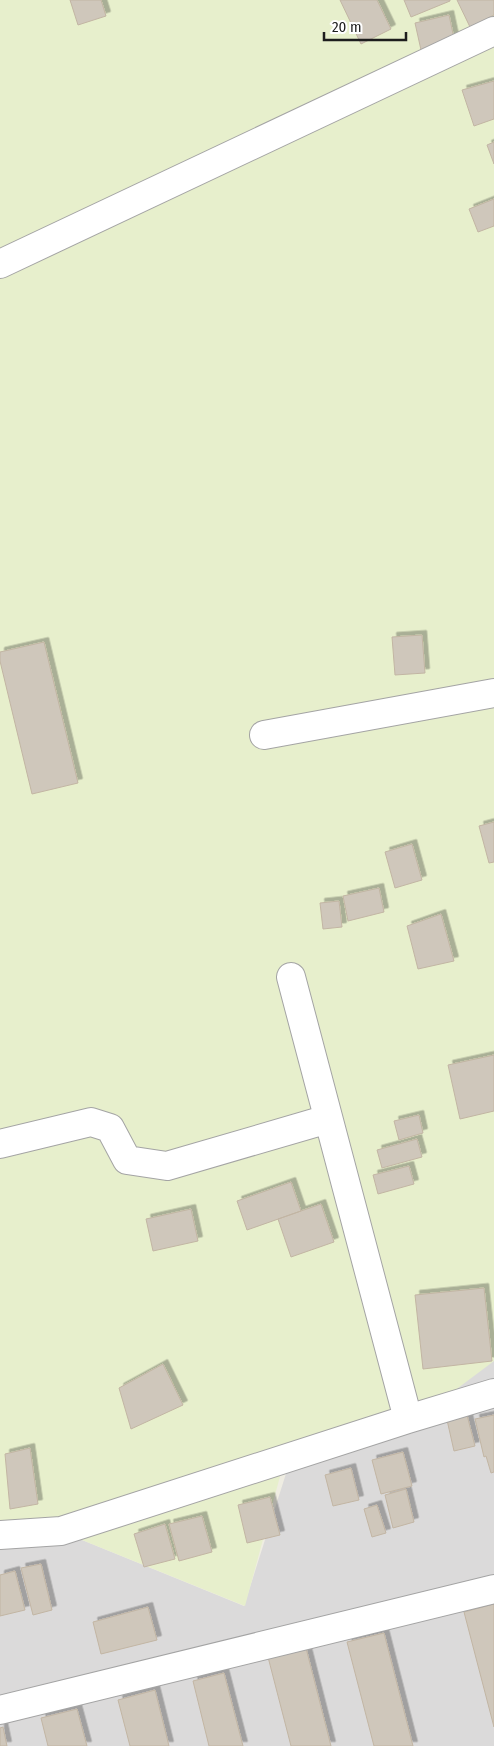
<svg xmlns="http://www.w3.org/2000/svg" width="494" height="1746" viewBox="0 0 494 1746" font-family="'Fira Sans Condensed',sans-serif">
<defs>
<filter id="shadow"><feDropShadow dx="4.5" dy="-4.5" stdDeviation="0" flood-color="#0004"/></filter>
</defs>
<rect width="100%" height="100%" fill="#efede2"/>
<path fill="#dbdada" d="M494,1343V1746H0V1535L55,1529L244,1606L290,1461Z"/>
<path fill="#e7efcc" d="M0,0H494V1361L422,1415L285,1458L245,1606L55,1529L0,1532Z"/>
<path fill="#cfc7bb" stroke="#c2b5a3" filter="url(#shadow)" d="M70,0H101L106,16L78,25Z
M340,0H377L391,29L361,44Z
M404,0H450V1L411,17Z
M457,0H494V15L470,27Z
M449,15L455,43L421,50L415,23Z
M494,81V119L474,126L462,90Z
M494,142V164L487,145Z
M494,199V226L478,232L469,209Z
M422,635L425,673L395,675L392,637Z
M44,642L78,783L32,794L0,661V652Z
M494,822V862L489,863L479,826Z
M412,844L422,880L395,888L385,852Z
M379,888L384,912L348,921L343,896Z
M339,901L342,927L323,929L320,903Z
M441,914L454,961L418,969L407,926Z
M494,1055V1111L460,1119L448,1065Z
M419,1115L423,1133L399,1140L394,1121Z
M417,1139L422,1157L382,1168L377,1150Z
M409,1166L414,1184L378,1194L373,1175Z
M291,1182L301,1211L247,1230L237,1201Z
M321,1204L334,1242L291,1257L278,1219Z
M191,1209L198,1241L153,1251L146,1219Z
M484,1288L492,1361L423,1369L415,1295Z
M163,1364L183,1405L131,1429L119,1388Z
M467,1415L475,1446L454,1451L447,1420Z
M494,1415V1472L491,1473L486,1456L484,1457L475,1419Z
M30,1448L38,1504L10,1509L5,1454Z
M403,1452L412,1486L381,1494L372,1460Z
M351,1468L359,1500L333,1506L325,1475Z
M406,1489L414,1522L393,1528L385,1495Z
M270,1497L280,1535L247,1543L238,1505Z
M377,1505L386,1533L372,1537L364,1509Z
M202,1516L212,1552L179,1561L169,1524Z
M165,1524L175,1559L144,1567L134,1534Z
M41,1564L52,1610L33,1615L21,1568Z
M15,1571L25,1610L0,1616V1575Z
M494,1604V1727L464,1612Z
M148,1607L157,1640L101,1654L93,1622Z
M384,1633L413,1746H374L347,1642Z
M306,1648L331,1746H291L268,1657Z
M224,1673L243,1746H209L193,1681Z
M155,1690L169,1746H130L118,1700Z
M77,1709L87,1746H48L41,1718Z
M3,1727L7,1746H0V1728Z"/>
<g fill="none" stroke-linecap="round" stroke-linejoin="round">
<g stroke="#a4a4a4" stroke-width="30">
<path id="minor" d="M0,264L494,31
M264,735L494,693
M291,977L408,1419
M0,1144L91,1122L110,1128L127,1160L167,1166L328,1119
M0,1535L61,1531L408,1419L494,1393
M0,1710L494,1589"/>
</g>
<use href="#minor" stroke="#fff" stroke-width="28"/>
</g>
<path d="M324 32v8h82v-8" fill="none" stroke="#1d1d1d" stroke-width="2.5"/>
<text x="332" y="32" font-size="15" fill="#1d1d1d" stroke="#ffffff" stroke-width="4" paint-order="stroke">20 m</text>
</svg>
